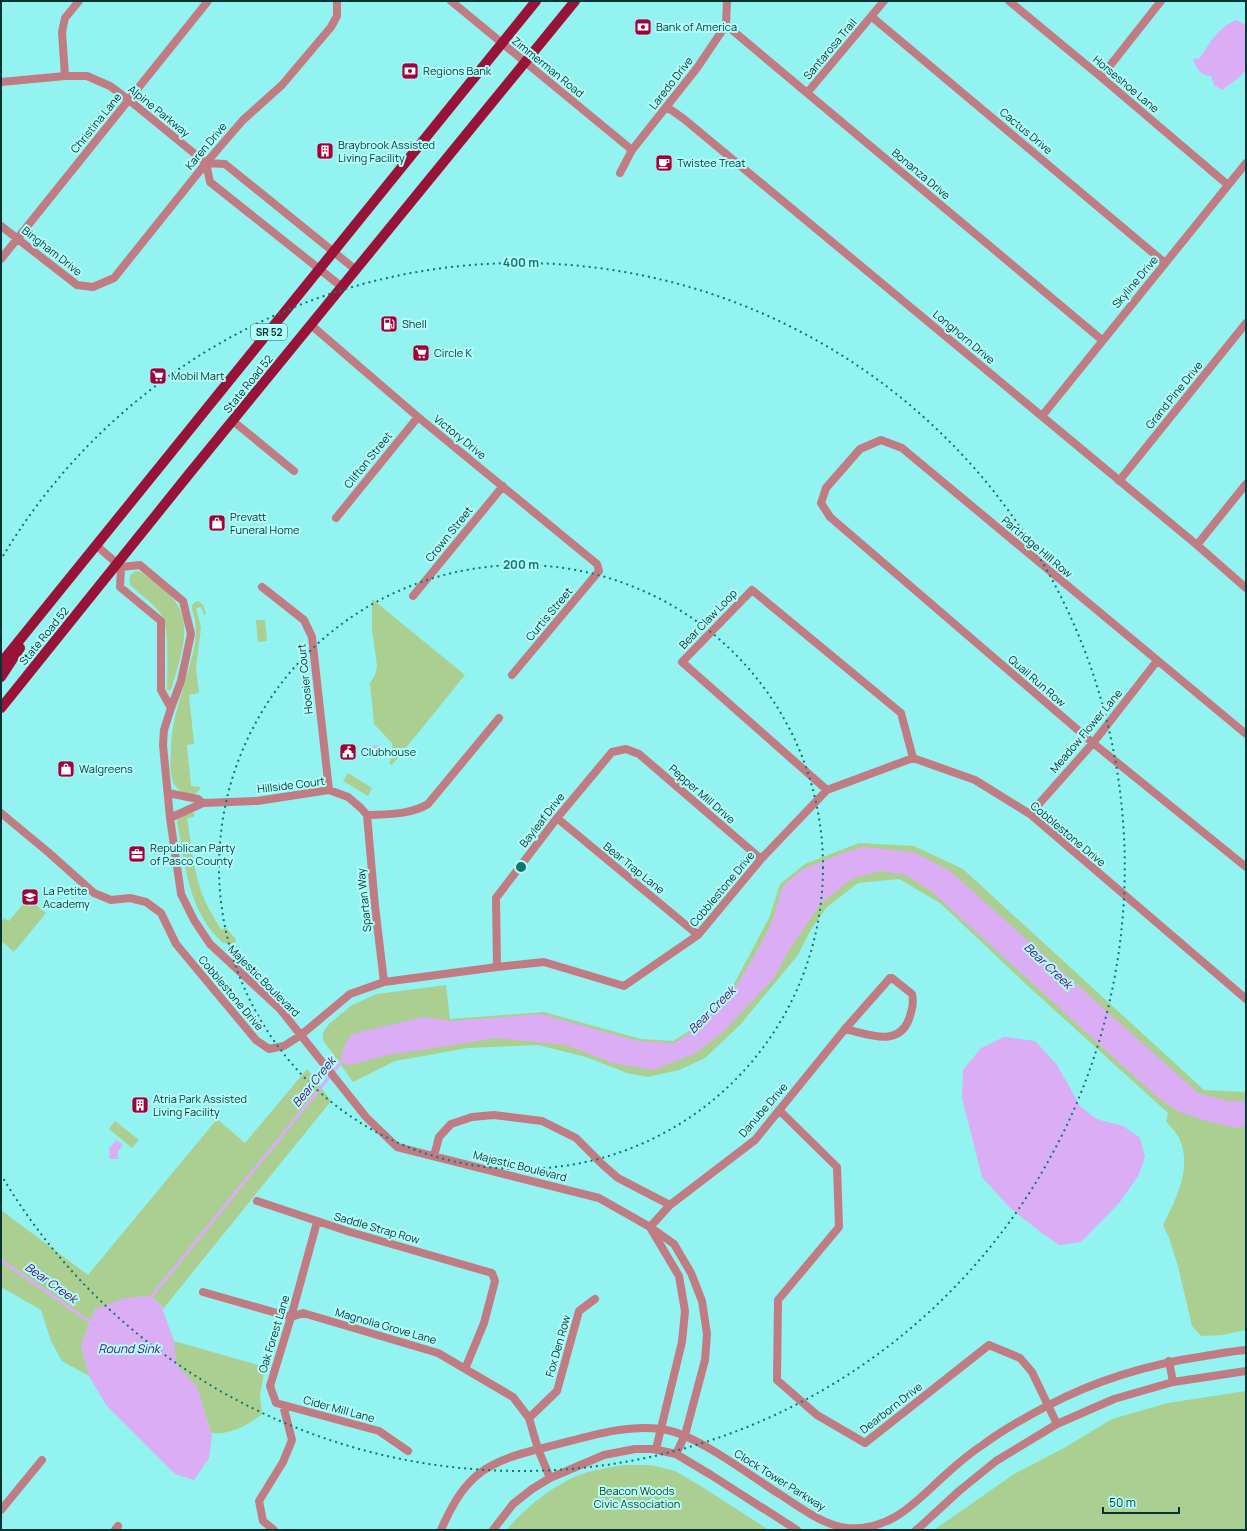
<svg xmlns="http://www.w3.org/2000/svg" width="1247" height="1531" viewBox="0 0 1247 1531" font-family="Manrope,sans-serif">
<rect width="100%" height="100%" fill="#92f3f0"/>
<path fill="#abcf91" d="M136,571L141,572C150,578 160,585 168,593C197,621 180,657 171,690H167C167,672 170,627 161,614C153,603 141,595 131,586C128,580 129,574 136,571Z
M372,599L465,675L392,765L389,763L393,755L392,743L374,724L370,683L375,675L377,666L372,629Z
M198,601L203,605L206,614L204,615L201,607L196,608L201,628L196,668L199,693L189,695L194,744L187,745L191,786L201,787C198,792 195,795 189,794C168,790 170,768 171,751C171,714 188,680 195,644C196,636 196,627 195,619C194,615 192,611 192,607C192,604 195,602 198,601Z
M256,620H265L267,641L258,642Z
M348,773L372,788L368,796L343,781Z
M191,812L195,814L194,817L187,818C191,842 193,868 201,891C206,905 213,917 221,929L222,930L225,927L235,938L236,942L231,944L223,943C188,911 185,865 177,821L179,817Z
M859,843L914,846L963,869L1204,1090L1246,1092V1330L1222,1335L1201,1336L1192,1326L1178,1266L1169,1238L1163,1225C1176,1199 1193,1167 1179,1138C1176,1132 1170,1126 1166,1121L1168,1113L1029,987L940,903L899,879L858,883L826,908L810,931L798,955L740,1025L705,1058L679,1070L648,1077L627,1073L586,1057L538,1045L468,1048L395,1061L353,1082L323,1040V1032L330,1023L352,1005L377,994L446,985L450,1019L544,1012L641,1039L673,1041L697,1026L727,997L769,918L780,884L805,864Z
M28,898L46,913L14,952L1,941V922L4,918L9,921Z
M307,1069L331,1101L163,1309L161,1305L151,1297L95,1309L81,1345L89,1376L62,1361L51,1341L41,1310L1,1287V1210L88,1275L217,1119L245,1143Z
M115,1121L139,1140L132,1148L109,1129Z
M174,1341L265,1367L260,1396L262,1414C247,1426 230,1435 211,1433L197,1387L176,1364Z
M1246,1391V1530H934L1014,1474L1064,1448L1112,1419L1168,1403Z
M624,1465H650L675,1471L704,1488L769,1530H506C529,1505 554,1483 588,1472C599,1469 612,1467 624,1465Z"/>
<path fill="#daadf4" d="M1237,20L1246,26V69L1241,76L1222,90L1214,85L1211,76C1200,75 1197,69 1193,59L1200,58C1209,44 1220,25 1237,20Z
M380,745L381,754L362,756L361,747Z
M863,847L913,852L949,870L1198,1093L1228,1101H1246V1126L1236,1128L1203,1120L1179,1112L1156,1096L931,891L906,875L881,871L853,878L821,903L789,950L773,979L722,1033L694,1054L653,1070L613,1063L566,1045L496,1038L388,1055L350,1065L345,1064L341,1058L343,1049L351,1034L423,1017L451,1021L541,1014L638,1041L674,1043L698,1028L729,998L760,946L773,919L783,886L803,869L843,853Z
M1004,1037L1035,1041L1057,1065L1080,1106L1095,1118L1103,1121L1123,1126L1140,1138L1145,1157L1138,1176L1120,1202L1081,1242L1059,1245L1042,1233L1010,1208L982,1177L962,1098L963,1070L981,1048Z
M116,1140L123,1145L118,1151V1159H110L109,1149Z
M146,1296L151,1297L161,1305L174,1341L176,1364L197,1387L212,1436L209,1458L194,1480L175,1474L106,1405L89,1376L81,1345L95,1309L124,1298Z"/>
<g fill="none" stroke-linecap="round" stroke-linejoin="round">
<path stroke="#daadf4" stroke-width="3" d="M1,1260L90,1322
M151,1297L343,1060L346,1058"/>
<path stroke="#c17b83" stroke-width="8" d="M1009,1L1101,77L1228,185
M872,17L1165,263
M726,25L1102,340
M65,76L62,32L65,18L79,1
M1101,77L1161,1
M1,82L65,76H87L110,86L129,100L206,163
M807,93L884,1
M667,107L684,119L1197,545L1246,588
M620,173L632,150L697,68L726,25L727,1
M1,226L77,285L93,287L114,278L206,163L243,120L282,85L331,27L337,16V1
M1,259L208,1
M342,287L210,182L206,163L225,164L356,270
M311,325L418,417L597,564L599,571L512,675
M1042,416L1246,163
M233,421L294,471
M1119,481L1246,323
M336,518L418,417
M1197,545L1246,484
M97,546L121,567L140,565L183,601L191,634L181,681L171,708L161,690V621L120,587L121,567
M262,587L304,620L312,637L329,790
M413,596L503,486
M171,708L164,730L163,745L170,818L181,894L194,920L210,944L280,1009L366,1117L397,1147L599,1198L650,1227L674,1244L691,1273L702,1301L707,1334L705,1360L685,1435L676,1454
M1246,734L902,448L881,440L860,449L826,488L821,503L830,517L1093,743L1246,867
M827,790L682,662L752,590L901,713L913,758
M168,793L198,799L203,803
M1,813L48,852L94,893L111,900L130,898L146,902L161,913L176,944L256,1040L269,1049L284,1046L301,1035L350,994L384,982L497,967L544,962L624,986L698,935L761,859L827,790L913,758L975,780L1030,814L1246,999
M1030,814L1093,743L1157,661
M367,815L375,906L384,982
M170,818L203,803L257,801L329,790L348,797L361,808L367,815C387,814 410,815 428,804L499,718
M557,818L698,935
M497,967L496,898L557,818L612,752L626,749L639,754L761,859
M779,1110L837,1167L839,1227L778,1300L777,1380L817,1415L865,1443L989,1345L1020,1358L1032,1372L1057,1424
M434,1156L439,1137L451,1124L472,1117L494,1115L542,1121L576,1138L603,1165L618,1178L670,1205
M257,1201L350,1232L492,1273L495,1281L484,1323L465,1369
M317,1222L291,1317L270,1386L276,1403L379,1431L408,1451
M650,1227L670,1205L755,1140L845,1029L890,978H892L912,994C914,1003 912,1010 909,1019C898,1048 868,1034 845,1029
M651,1229L679,1276L685,1311L682,1342L656,1449
M203,1292L291,1317L303,1313L438,1353L513,1397L529,1418L538,1449L550,1478
M1169,1361L1173,1382
M529,1418L557,1391L579,1311L595,1299
M1,1510L42,1460
M115,1530L118,1526
M274,1530L263,1521L259,1501L283,1462L292,1440L283,1405"/>
<path stroke="#c17b83" stroke-width="8" d="M451,1L632,150
M441,1530C466,1472 488,1461 547,1447C584,1438 623,1424 661,1429C696,1433 750,1476 781,1495C801,1508 823,1525 847,1528C892,1531 915,1502 944,1476C956,1465 970,1453 984,1444C1003,1430 1026,1417 1047,1406C1096,1380 1150,1364 1205,1356C1218,1354 1232,1351 1246,1350
M493,1530L513,1504L532,1489L550,1478L604,1455L635,1449H653L676,1454L711,1475L797,1530
M916,1530L921,1526L959,1491L996,1461L1057,1424L1114,1399L1173,1382L1246,1371"/>
<path stroke="#991339" stroke-width="10" d="M1,663L536,1
M1,677L20,648
M1,708L189,474L575,1"/>
</g>
<g fill="none" stroke="#0f766e" stroke-width="2" stroke-dasharray="2 4">
<circle cx="521" cy="867" r="302"/>
<path d="M3 556A604 604 0 1 1 3 1178"/>
</g>
<defs>
<g id="bank-square" transform="scale(0.9)"><rect x="-9" y="-9" width="18" height="18" rx="4" fill="#a10239" stroke="#b2fdfa"/><path d="M-6-4H6V4H-6ZM0-2.3a2.3 2.3 0 1 0 0 4.6a2.3 2.3 0 1 0 0-4.6Z" fill="#fff"/></g>
<g id="building-square" transform="scale(0.9)"><rect x="-9" y="-9" width="18" height="18" rx="4" fill="#a10239" stroke="#b2fdfa"/><path d="M-4-6H4V6H1V3H-1V6H-4ZM-2.5-4.3h1.7v1.8h-1.7ZM.8-4.3h1.7v1.8H.8ZM-2.5-1h1.7V.8h-1.7ZM.8-1h1.7V.8H.8Z" fill="#fff"/></g>
<g id="cafe-square" transform="scale(0.9)"><rect x="-9" y="-9" width="18" height="18" rx="4" fill="#a10239" stroke="#b2fdfa"/><path d="M-5.5-4.5H6V0H3Q3 3.5 0 3.5H-2.5Q-5.5 3.5-5.5 0ZM3-3.2v2h1.7v-2ZM-6 4.5H4V6H-6Z" fill="#fff"/></g>
<g id="fuel-square" transform="scale(0.9)"><rect x="-9" y="-9" width="18" height="18" rx="4" fill="#a10239" stroke="#b2fdfa"/><path d="M-5.5-6h7V0h2V4h1.3V-2.5L3-4.5l.8-.8L6-3V5H2.5V1h-1V6h-7ZM-4.2-4.7v3.2H.2V-4.7Z" fill="#fff"/></g>
<g id="supermarket-square" transform="scale(0.9)"><rect x="-9" y="-9" width="18" height="18" rx="4" fill="#a10239" stroke="#b2fdfa"/><path d="M-6-5.5h2.5l.6 2H6L4.5 2H-2.5L-4.4-4H-6ZM-1.5 3.2a1.3 1.3 0 1 0 .1 0ZM3 3.2a1.3 1.3 0 1 0 .1 0Z" fill="#fff"/></g>
<g id="shop-square" transform="scale(0.9)"><rect x="-9" y="-9" width="18" height="18" rx="4" fill="#a10239" stroke="#b2fdfa"/><path d="M-5-2.5h2.3a2.7 3.5 0 0 1 5.4 0H5L5.5 6h-11ZM-1.5-2.5h3a1.5 2.3 0 0 0-3 0Z" fill="#fff"/></g>
<g id="civic-square" transform="scale(0.9)"><rect x="-9" y="-9" width="18" height="18" rx="4" fill="#a10239" stroke="#b2fdfa"/><path d="M-.6-6.5H3V-4.5H.6V-3L4-1V1h2V6H-6V1h2V-1L-.6-3ZM-1.2 2.5V6h2.4V2.5Z" fill="#fff"/></g>
<g id="office-square" transform="scale(0.9)"><rect x="-9" y="-9" width="18" height="18" rx="4" fill="#a10239" stroke="#b2fdfa"/><path d="M-6-3h4V-5.5h4V-3h4V5H-6ZM-1-4.5V-3h2v-1.5ZM-6 0V1H6V0Z" fill="#fff"/></g>
<g id="school-square" transform="scale(0.9)"><rect x="-9" y="-9" width="18" height="18" rx="4" fill="#a10239" stroke="#b2fdfa"/><path d="M0-5L7-2L0 1L-7-2ZM-4 1L0 2.5L4 1V4Q0 6-4 4Z" fill="#fff"/></g>
</defs>
<g fill-rule="evenodd">
<use href="#bank-square" x="643" y="27"/>
<use href="#bank-square" x="410" y="71"/>
<use href="#building-square" x="325" y="151"/>
<use href="#cafe-square" x="664" y="163"/>
<use href="#fuel-square" x="389" y="324"/>
<use href="#supermarket-square" x="421" y="353"/>
<use href="#supermarket-square" x="158" y="376"/>
<use href="#shop-square" x="217" y="523"/>
<use href="#civic-square" x="348" y="752"/>
<use href="#shop-square" x="66" y="769"/>
<use href="#office-square" x="137" y="854"/>
<use href="#school-square" x="30" y="897"/>
<use href="#building-square" x="140" y="1105"/>
</g>
<g text-anchor="middle" stroke-width="4" stroke-linejoin="round" paint-order="stroke">
<rect fill="#b2fdfa" stroke="#3a706f" stroke-width="1" x="251" y="324" width="36" height="16" rx="3"/>
<g font-size="10" font-weight="bold" fill="#073433">
<text x="269" y="336">SR 52</text>
</g>
<g font-size="11" fill="#073433" stroke="#b2fdfa" text-anchor="start">
<text x="656" y="31">Bank of America</text>
<text x="423" y="75">Regions Bank</text>
<text x="338" y="149">Braybrook Assisted<tspan x="338" dy="13">Living Facility</tspan></text>
<text x="677" y="167">Twistee Treat</text>
<text x="402" y="328">Shell</text>
<text x="434" y="357">Circle K</text>
<text x="171" y="380">Mobil Mart</text>
<text x="230" y="521">Prevatt<tspan x="230" dy="13">Funeral Home</tspan></text>
<text x="361" y="756">Clubhouse</text>
<text x="79" y="773">Walgreens</text>
<text x="150" y="852">Republican Party<tspan x="150" dy="13">of Pasco County</tspan></text>
<text x="43" y="895">La Petite<tspan x="43" dy="13">Academy</tspan></text>
<text x="153" y="1103">Atria Park Assisted<tspan x="153" dy="13">Living Facility</tspan></text>
</g>
<g font-size="11" fill="#073433" stroke="#b2fdfa">
<text transform="translate(830 49) rotate(-50)" y="4">Santarosa Trail</text>
<text transform="translate(548 67) rotate(39)" y="4">Zimmerman Road</text>
<text transform="translate(671 83) rotate(-52)" y="4">Laredo Drive</text>
<text transform="translate(1126 84) rotate(40)" y="4">Horseshoe Lane</text>
<text transform="translate(159 111) rotate(39)" y="4">Alpine Parkway</text>
<text transform="translate(96 123) rotate(-51)" y="4">Christina Lane</text>
<text transform="translate(1026 131) rotate(40)" y="4">Cactus Drive</text>
<text transform="translate(206 146) rotate(-50)" y="4">Karen Drive</text>
<text transform="translate(921 174) rotate(40)" y="4">Bonanza Drive</text>
<text transform="translate(52 251) rotate(38)" y="4">Bingham Drive</text>
<text transform="translate(1135 282) rotate(-50)" y="4">Skyline Drive</text>
<text transform="translate(964 337) rotate(40)" y="4">Longhorn Drive</text>
<text transform="translate(248 384) rotate(-51)" y="4">State Road 52</text>
<text transform="translate(1174 395) rotate(-51)" y="4">Grand Pine Drive</text>
<text transform="translate(460 437) rotate(39)" y="4">Victory Drive</text>
<text transform="translate(368 460) rotate(-51)" y="4">Clifton Street</text>
<text transform="translate(449 534) rotate(-51)" y="4">Crown Street</text>
<text transform="translate(1037 547) rotate(40)" y="4">Partridge Hill Row</text>
<text transform="translate(549 614) rotate(-50)" y="4">Curtis Street</text>
<text transform="translate(708 619) rotate(-46)" y="4">Bear Claw Loop</text>
<text transform="translate(44 636) rotate(-51)" y="4">State Road 52</text>
<text transform="translate(305 679) rotate(-96)" y="4">Hoosier Court</text>
<text transform="translate(1037 681) rotate(41)" y="4">Quail Run Row</text>
<text transform="translate(1086 731) rotate(-50)" y="4">Meadow Flower Lane</text>
<text transform="translate(291 785) rotate(-7)" y="4">Hillside Court</text>
<text transform="translate(702 794) rotate(41)" y="4">Pepper Mill Drive</text>
<text transform="translate(542 820) rotate(-52)" y="4">Bayleaf Drive</text>
<text transform="translate(1068 834) rotate(40)" y="4">Cobblestone Drive</text>
<text transform="translate(634 868) rotate(39)" y="4">Bear Trap Lane</text>
<text transform="translate(722 889) rotate(-50)" y="4">Cobblestone Drive</text>
<text transform="translate(364 900) rotate(-96)" y="4">Spartan Way</text>
<text transform="translate(264 981) rotate(45)" y="4">Majestic Boulevard</text>
<text transform="translate(231 993) rotate(50)" y="4">Cobblestone Drive</text>
<text transform="translate(763 1110) rotate(-49)" y="4">Danube Drive</text>
<text transform="translate(520 1166) rotate(14)" y="4">Majestic Boulevard</text>
<text transform="translate(377 1228) rotate(16)" y="4">Saddle Strap Row</text>
<text transform="translate(386 1326) rotate(16)" y="4">Magnolia Grove Lane</text>
<text transform="translate(274 1334) rotate(-73)" y="4">Oak Forest Lane</text>
<text transform="translate(558 1346) rotate(-74)" y="4">Fox Den Row</text>
<text transform="translate(891 1408) rotate(-38)" y="4">Dearborn Drive</text>
<text transform="translate(339 1409) rotate(15)" y="4">Cider Mill Lane</text>
<text transform="translate(780 1480) rotate(32)" y="4">Clock Tower Parkway</text>
</g>
<g font-size="11" fill="#293d18" stroke="#b2fdfa">
<text x="637" y="1495">Beacon Woods<tspan x="637" dy="13">Civic Association</tspan></text>
</g>
<g font-size="12" font-style="italic" fill="#570a75" stroke="#b2fdfa">
<text transform="translate(1048 966) rotate(43)" y="4">Bear Creek</text>
<text transform="translate(712 1010) rotate(-45)" y="4">Bear Creek</text>
<text transform="translate(314 1082) rotate(-51)" y="4">Bear Creek</text>
<text transform="translate(51 1283) rotate(35)" y="4">Bear Creek</text>
<text x="129" y="1353">Round Sink</text>
</g>
</g>
<circle cx="521" cy="867" r="6" fill="#0f766e" stroke="#b2fdfa" stroke-width="2"/>
<g font-size="12" text-anchor="middle" font-weight="bold" fill="#0f766e" stroke="#b2fdfa" stroke-width="4" stroke-linejoin="round" paint-order="stroke">
<text x="521" y="267">400 m</text>
<text x="521" y="569">200 m</text>
</g>
<rect width="1247" height="1531" fill="none" stroke="#073433" stroke-width="4"/>
<path d="M1103 1507v6h76v-6" fill="none" stroke="#073433" stroke-width="2"/>
<text x="1109" y="1507" font-size="12" fill="#073433" stroke="#b2fdfa" stroke-width="3" paint-order="stroke">50 m</text>
</svg>
